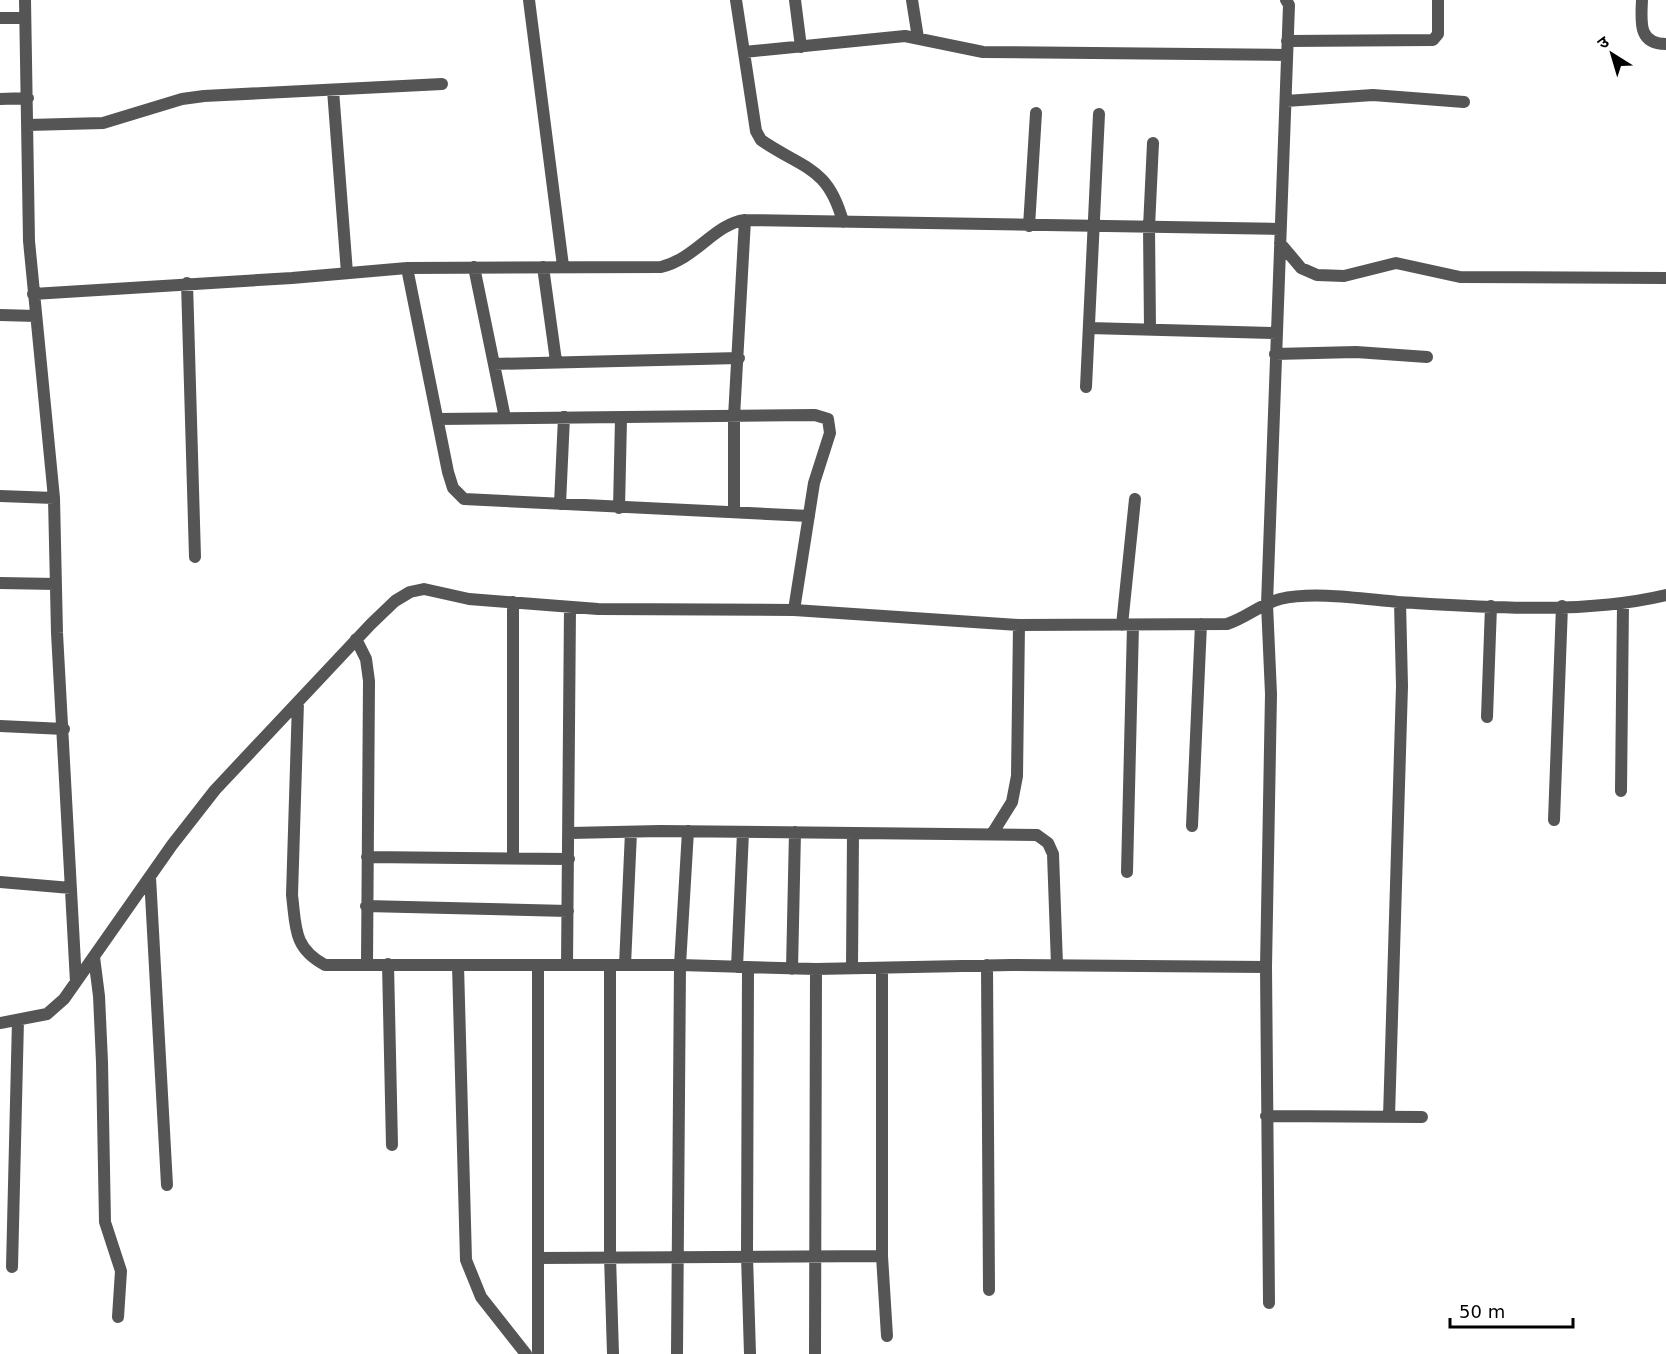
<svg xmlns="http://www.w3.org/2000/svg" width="1666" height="1354" viewBox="0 0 1666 1354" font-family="'DejaVu Sans','Noto Sans Devanagari',sans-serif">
<rect width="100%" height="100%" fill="#fff"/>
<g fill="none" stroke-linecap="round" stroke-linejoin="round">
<path stroke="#555" stroke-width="12" d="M25,0L29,241L54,498L57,633L76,982
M529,0L563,266
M736,0L756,131L761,140C803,169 828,166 843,222
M795,0L801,47
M912,0L918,38
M1642,0C1641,22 1638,44 1666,44
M0,18H25
M1287,41L1433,40L1438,34V0
M744,52L905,36L983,52L1286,55
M333,90L347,273
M0,99L28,98
M1286,101L1373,95L1464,102
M28,125L103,123L182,99L204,96L442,84
M1029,226L1036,113
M1280,243L1301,268L1317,275L1344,276L1396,263L1460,277L1666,278
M474,267L505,418
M543,267L556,361
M407,268L448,472L453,488L464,499L809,516
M187,283L195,557
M33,294L292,278L407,268L661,267C697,258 714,224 745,220L1280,229
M0,315L36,316
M1089,328L1276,333
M1150,329L1149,227L1153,143
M1275,354L1356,352L1427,357
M494,364L739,358
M1086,387L1099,114
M438,419L815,415L828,419L830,433L814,483L794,610
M0,496L54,498
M560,504L564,417
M619,508L621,419
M734,512V417L745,220
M0,583L56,584
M1122,625L1135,499
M356,639L366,659L369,681L367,965
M298,702L292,895C296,927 293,948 325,965H680L816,969L1011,965L1266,967
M1487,717L1491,606
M0,726L64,729
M1621,791L1623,603
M1554,820L1562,606
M1192,826L1201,624
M570,833L660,831L1037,835L1048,843L1053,854L1057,965
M992,834L1012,802L1017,776L1019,625
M367,857L569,859
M513,858V602
M1127,872L1133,625
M150,877L167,1185
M0,882L71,888
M366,906L568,911
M94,957L99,996L102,1062L105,1222L121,1271L118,1317
M388,964L392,1145
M458,965L466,1260L481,1297L526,1354
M538,965V1354
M567,965L570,607
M610,965V1256L613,1354
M625,965L631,832
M987,965L989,1290
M737,967L743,832
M748,968L747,1256L750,1354
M852,968L853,833
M882,968V1256L887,1336
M792,969L795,832
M0,1023L47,1014L64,999L172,845L215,790L371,624L395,601L410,592L424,589L469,599L598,609L794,610L1019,625L1227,624C1246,618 1261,604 1280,599C1314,591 1363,599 1398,602C1484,607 1582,615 1666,595
M1266,1116L1422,1117
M1389,1117L1402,686L1400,602
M538,1258L882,1256
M12,1267L18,1020
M1269,1303L1266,967L1271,694L1267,604L1289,5L1286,0
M677,1354L680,965L688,831
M815,1354L816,969"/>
</g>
<g transform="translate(1612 54) rotate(323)" stroke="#ffffff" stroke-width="4.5" paint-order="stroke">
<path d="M0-4.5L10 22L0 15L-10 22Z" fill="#000000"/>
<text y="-9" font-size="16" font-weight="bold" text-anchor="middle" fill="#000000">उ</text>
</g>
<path d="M1450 1318v9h123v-9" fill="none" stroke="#000000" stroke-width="3"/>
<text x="1459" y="1318" font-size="18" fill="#000000" stroke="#ffffff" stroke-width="4.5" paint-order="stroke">50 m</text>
</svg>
